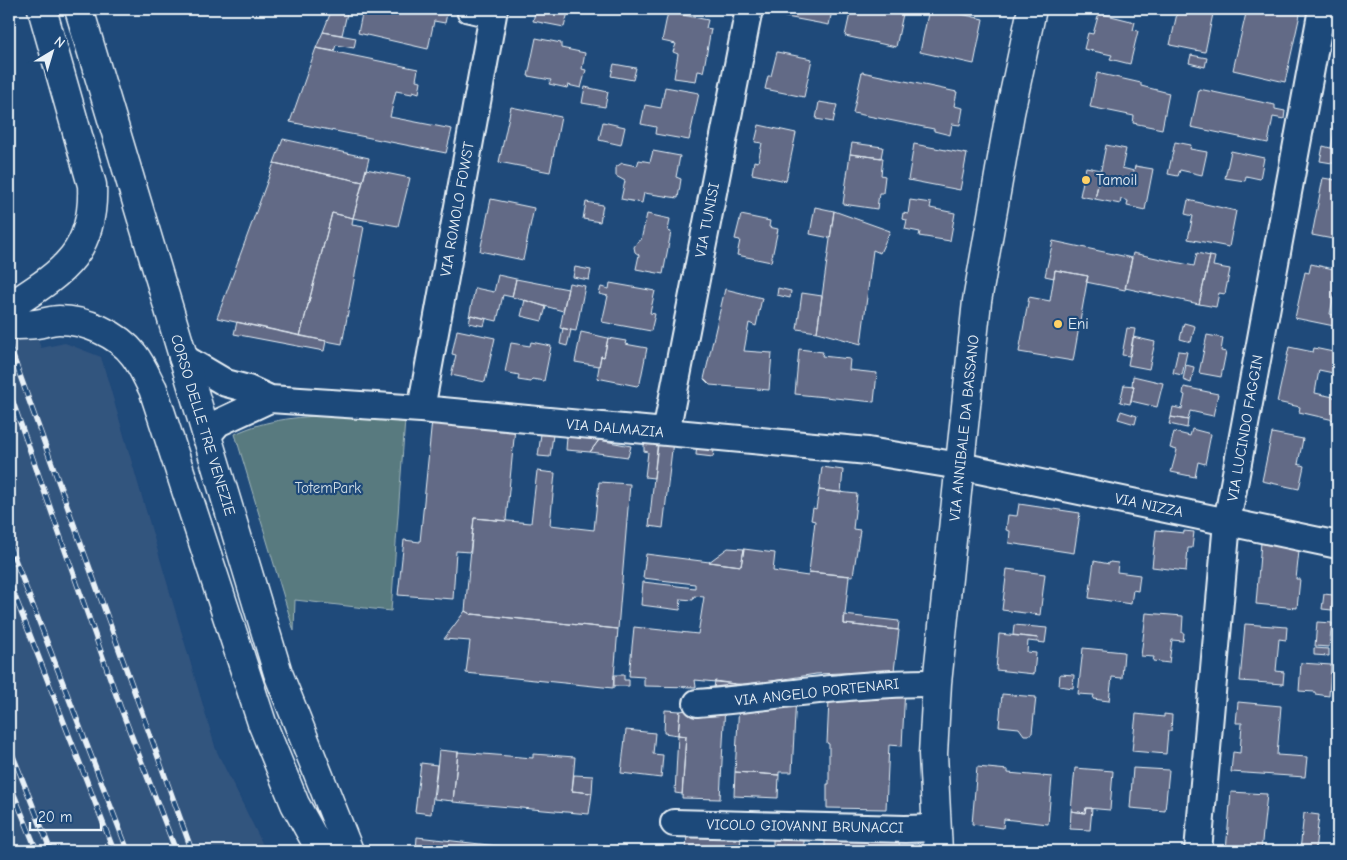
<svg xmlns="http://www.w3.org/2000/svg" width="1347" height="860" viewBox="0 0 1347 860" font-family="'Comic Neue',sans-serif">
<rect width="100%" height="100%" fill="#1f4a7a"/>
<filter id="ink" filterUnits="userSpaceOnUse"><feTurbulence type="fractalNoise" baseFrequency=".02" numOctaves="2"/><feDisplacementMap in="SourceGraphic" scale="10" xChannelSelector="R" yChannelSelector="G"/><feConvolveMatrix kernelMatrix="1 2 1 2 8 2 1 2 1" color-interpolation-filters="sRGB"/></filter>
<g filter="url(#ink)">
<path fill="#33547e" d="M9,266L41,348L65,343L101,357L216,750L266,851H11L9,847Z"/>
<path fill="#597a7f" stroke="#a0b6bc" d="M338,415L405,420L391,611L295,600L294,631L235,434C266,419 304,416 338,415Z"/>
<path fill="#626a86" stroke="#e8f1f8" d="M332,9H348L342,35L323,32Z
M363,9H448L445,23L434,21L428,49L358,33Z
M536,9H569L564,27L533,21Z
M782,9H821L832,11L829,25L781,16Z
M851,9H904L896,47L845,36Z
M929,9H939L983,19L974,64L920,52Z
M1178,9H1214L1205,52L1170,45Z
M1247,9L1301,10L1285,82L1233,70Z
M668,12L708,20L706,28L711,29L704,68L703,72L698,71L696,81L674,78L678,54L673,52L676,44L662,41Z
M1099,13L1135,22L1133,30L1138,31L1130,64L1110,59L1112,55L1084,49L1088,33L1093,34Z
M323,32L356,38L354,48L336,45L334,51L316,48Z
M536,38L561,43V48L585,53L582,69L586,70L581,88L568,85L567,88L549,84L551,80L528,76Z
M316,48L418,69L416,80L421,81L419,93L413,91L412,94L396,91L390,117L452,129L446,153L290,122Z
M777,52L812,59L804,97L765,89L768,76H771Z
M1191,55L1207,58L1205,67L1189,63Z
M614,64L636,68L633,80L611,76Z
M862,72L957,92L954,106L963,108L960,125L952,124L950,135L934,131V129L853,113Z
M1097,73L1141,83V86L1169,93L1162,129L1133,123L1134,116L1090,107Z
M585,87L608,92L605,107L582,103Z
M665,87L699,93L689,140L655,134L656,127L641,124L645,105L661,108Z
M1199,89L1275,105V109L1285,111L1284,119L1273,117L1268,143L1191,127Z
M819,102L837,105L833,122L816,119Z
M511,107L561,117L550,172L499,162Z
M1338,111V150L1331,148Z
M603,122L625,127L621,145L599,140Z
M759,125L796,133L786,181L752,174L754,161L758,162L762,143L755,142Z
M283,139L369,158L363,182L274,163Z
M1175,142L1191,145L1190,149L1207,152L1202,175L1180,170L1178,176L1168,174Z
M852,143L883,147L881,158L850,154Z
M914,144L967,154L960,190L908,180Z
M1106,145L1126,149L1122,168L1134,171L1135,166L1153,169L1145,210L1127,206L1128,201L1121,199L1120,204L1095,199Z
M1323,146L1338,150V164L1320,161Z
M653,151L680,156L676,177L681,179L678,198L644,193L642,203L621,199L625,181L616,176V167L622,163L637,166L639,160L650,162Z
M1231,151L1264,158L1260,179L1246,176L1245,181L1225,178Z
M850,154L883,158L881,175L885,176L883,193H879L877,209L843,204Z
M274,163L363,182L353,218L332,213L300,336L217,318Z
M1338,164V240L1312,235L1323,178L1335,180Z
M1086,167L1101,170L1095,199L1080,196Z
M366,169L410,178L398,226L353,218Z
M491,199L534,208L523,260L480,251Z
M910,200L931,203L930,208L955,213L950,241L919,236L920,232L905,229L907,220L902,219L903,213L908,214Z
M1188,200L1236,211L1229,247L1188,239L1193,216L1185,214Z
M586,202L603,205L600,222L583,219Z
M815,207L834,211L830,238L810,234Z
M834,211L890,231L880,253L873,250L861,344L817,332Z
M332,213L353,218L352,225L364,227L342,344L300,336Z
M647,214L670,219L668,231L671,232L663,274L636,269L639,255L635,252L634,247L638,241L641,240Z
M741,215L770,221L769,227L778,229L771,262L737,255L740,240L735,239Z
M1053,241L1132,258L1125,290L1086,282L1088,276L1055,270L1054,278L1045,276Z
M1133,253L1194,266L1197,253L1210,256L1199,304L1125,288Z
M1210,256L1215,257L1213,266L1230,269L1225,294L1219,293L1216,307L1199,304Z
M1311,264L1338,270V282L1337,281L1330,314L1337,316L1334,326L1295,318L1305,272L1309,273Z
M575,267L591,270L589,280L573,277Z
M1055,270L1088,276L1073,361L1019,352L1029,297L1050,301Z
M498,275L516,279L512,297L503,295L497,321L471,315L469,317L475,288L494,292Z
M516,279L568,289L563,311L512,297Z
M569,283L585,286L576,331L560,328Z
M610,283L655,291L650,313L655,314L651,331L602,322L608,296L599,294L601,287L609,289Z
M778,288L791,291L790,298L777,295Z
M725,289L762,298L756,326L749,323L744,351L772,353L769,390L710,385L704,379Z
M802,293L822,296L817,332L797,329Z
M525,300L546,307L542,321L521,316Z
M471,315L486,319L484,326L469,323Z
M237,322L326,341L324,351L234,334Z
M1184,323L1195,326L1191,342L1180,339Z
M563,328L571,330L567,346L560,344Z
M1127,328L1135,329L1130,356L1122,355Z
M457,330L495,338L485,382L451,375L456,355L452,354Z
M581,332L608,338L604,357L601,356L599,366L575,362Z
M1207,335L1223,338L1221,351L1226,352L1221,377L1199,373Z
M1133,337L1155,342L1149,369L1128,365Z
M608,338L626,341L625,344L647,348L640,383L637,386L597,378L601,356L604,357Z
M531,342L551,346L544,381L532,379L531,382L518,380L519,375L505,372L511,343L530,346Z
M1289,347L1313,352L1314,348L1338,353V374L1319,370L1315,393L1338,398V421L1299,412L1300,407L1277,402Z
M799,349L823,352L822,356L850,359L849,370L877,373L874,402L795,394Z
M1178,351L1187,352L1182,375L1173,373Z
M1186,365L1194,367L1191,383L1183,380Z
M1133,376L1163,383L1157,407L1131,401L1134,386H1132Z
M1124,385L1134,386L1130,404L1120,402Z
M1184,387L1218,394L1213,416L1190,411L1188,420L1171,417L1173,407L1182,409L1185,395L1183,394Z
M1121,411L1137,416L1135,424L1118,419Z
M1171,417L1188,420L1187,428L1169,424Z
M432,420L515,428L506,521L474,518L470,552L456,551L453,599L398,595L404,540L420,542Z
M1192,429L1211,434L1205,464L1198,462L1195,477L1171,472L1177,450L1170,448L1174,432L1190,436Z
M1272,433L1303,439L1298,464L1304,466L1299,489L1262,481Z
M541,434L553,435L550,457L538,456Z
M567,436L577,437L599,440L590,452L566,450Z
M658,439L673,441L663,528L649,526Z
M599,440L631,446L628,457L590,452Z
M697,442L715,444L713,457L696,455Z
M644,443L658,445L654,478L645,477L648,452L644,451Z
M822,467L843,470L841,493L819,490Z
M537,471L555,473L550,525L594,530L599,482L630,484L618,629L472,614V615L465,611L474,518L531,523Z
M819,490L857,494L853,529L860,530L853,576L809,572L815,521L811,520L813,508L816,509Z
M1019,504L1080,513L1074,553L1009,543L1010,531L1006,530L1008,515L1017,516Z
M1156,530L1184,533V531L1194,532L1192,548H1188L1186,571L1152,567Z
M1261,542L1299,551L1296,579H1300L1297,608L1256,604Z
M728,548L744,549L741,566L709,562Z
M744,549L775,553L773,571L808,576L809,572L849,576L844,624L899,630L894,671L816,674L747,685L695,680L696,687L644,686V677L629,676L634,627L698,634L704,597L694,596L693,600L681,599L680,610L641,605L643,582L695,588V584L643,578L646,554L741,566Z
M1094,561L1109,564L1110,562L1118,563L1117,572L1140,575L1138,591L1133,590L1131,604L1089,598Z
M1007,569L1045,574L1040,615L1002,610Z
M1324,594L1333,595L1332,610L1322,609Z
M1333,595H1338V610H1332Z
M465,611L472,615V614L618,629L613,688L466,673L470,641L444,639Z
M1146,613L1183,616L1182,633H1184L1183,641L1172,640L1169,663L1153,661L1154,657L1141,656Z
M844,615L899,621L898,630L844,624Z
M1317,622L1332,623L1329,647L1315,646Z
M1245,624L1287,627L1286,640L1279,639L1276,671L1284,672L1283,684L1240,681Z
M1014,625L1047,628L1045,643L1037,642L1038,638L1013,635Z
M999,634L1038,638L1037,642L1028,641L1027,652L1036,653L1034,674L996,670Z
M1083,648L1124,652L1122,678L1112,677L1109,701L1093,699L1094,695L1078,694Z
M1314,648L1329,649V656L1314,655Z
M1301,663L1331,665L1329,696L1315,694V692L1299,691Z
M1060,674L1074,675L1073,688L1059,686Z
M614,675H624V680H629V686H614Z
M715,681L735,684V687L714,688Z
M905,687L902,746L889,745L886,809L827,808V784H829V744L827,743L829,700Z
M1002,694L1036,697L1032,733L1028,735H1024L1019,728L999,726Z
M796,696L792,772H779V775L735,772L739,704Z
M1238,702L1281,706L1277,755L1307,757L1305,777L1231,772L1233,752L1240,753L1242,723H1236Z
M725,705L720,799L682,798L686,736L678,735L680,711Z
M665,710L680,711L678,735L664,733Z
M1136,714L1164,717V714L1172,715L1171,731H1168L1166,754L1132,751Z
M626,730L655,733L653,754L663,755L661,778L621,773Z
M678,735L686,736L682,794L675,793Z
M439,750L458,752L453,801L434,799Z
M458,752L533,758V754L575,757L572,791L592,793L589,814L453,802Z
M421,763L437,765L431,814L415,812Z
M977,767L1008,770V773L1052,777L1048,824L1004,819L1003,828L972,824Z
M1075,768L1113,771L1110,810L1086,808L1085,813L1071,811Z
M1133,768L1169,770L1165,811L1130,808Z
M735,772L779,775L778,798L734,796Z
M574,775L593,776L592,793L572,791Z
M1231,792L1267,794L1261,851H1226Z
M1086,808H1092L1090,830L1070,829L1071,811L1085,813Z
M1304,813L1319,815L1315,851H1300Z
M773,828L804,829V851H773Z
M825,829L900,832L899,851H825Z
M687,832L741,834L740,851H686Z
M417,837L543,851H416Z"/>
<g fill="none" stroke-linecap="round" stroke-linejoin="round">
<g stroke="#e8f1f8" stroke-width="18">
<path id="lane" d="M465,14L491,20"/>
</g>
<g stroke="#e8f1f8" stroke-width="30">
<path id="street" d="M182,357L226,383L248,389L270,399L421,409L868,451L960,466L1338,545
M421,409L494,9
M666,432L749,9
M206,437L218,423L270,399
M697,703C777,697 857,682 937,683
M674,823L905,829L937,828
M1198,851L1227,522L1322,9"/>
</g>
<g stroke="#e8f1f8" stroke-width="31">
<path id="secondary" d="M79,9L278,673L349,851
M9,307C61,273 95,254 92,185L42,9
M9,325C18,325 27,325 36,324C44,323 51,320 59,320C85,320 118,334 134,355C142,365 147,378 153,389L262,723L295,804L321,851
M938,851L933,754L937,683L977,301L1010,113L1032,9"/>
</g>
<use href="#lane" stroke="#1f4a7a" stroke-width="14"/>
<use href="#street" stroke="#1f4a7a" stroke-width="26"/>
<use href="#secondary" stroke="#1f4a7a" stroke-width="28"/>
<g stroke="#e8f1f8" stroke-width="5.5">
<path id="rail" d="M9,345L192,851
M9,391L120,706L176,851
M9,544L128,851
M9,581L114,851
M9,746L51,851
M9,782L37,851"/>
</g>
<use href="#rail" stroke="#1f4a7a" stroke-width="4" stroke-dasharray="11" stroke-linecap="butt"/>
</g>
</g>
<g fill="#ffd166" stroke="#1f4a7a" stroke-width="2">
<circle cx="1086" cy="180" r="5"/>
<circle cx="1058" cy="324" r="5"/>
</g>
<g text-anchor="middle" stroke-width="4.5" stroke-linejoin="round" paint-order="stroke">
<g font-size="15" fill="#e8f1f8" stroke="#1f4a7a" text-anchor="start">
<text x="1096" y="185">Tamoil</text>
<text x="1068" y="329">Eni</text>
</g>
<g font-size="15" fill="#e8f1f8" stroke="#1f4a7a">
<text transform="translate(457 209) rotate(-80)" y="5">VIA ROMOLO FOWST</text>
<text transform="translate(707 220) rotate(-79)" y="5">VIA TUNISI</text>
<text transform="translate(203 425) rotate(73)" y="5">CORSO DELLE TRE VENEZIE</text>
<text transform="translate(615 428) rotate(5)" y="5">VIA DALMAZIA</text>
<text transform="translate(964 428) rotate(-84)" y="5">VIA ANNIBALE DA BASSANO</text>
<text transform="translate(1245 428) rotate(-80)" y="5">VIA LUCINDO FAGGIN</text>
<text transform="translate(1149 505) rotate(12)" y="5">VIA NIZZA</text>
<text transform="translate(817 692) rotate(-6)" y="5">VIA ANGELO PORTENARI</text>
<text transform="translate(805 826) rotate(1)" y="5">VICOLO GIOVANNI BRUNACCI</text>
</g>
<g font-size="15" fill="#d3dfe6" stroke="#1f4a7a">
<text x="328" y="493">TotemPark</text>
</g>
</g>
<rect width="1347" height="860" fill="none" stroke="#1f4a7a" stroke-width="30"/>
<rect x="15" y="15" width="1317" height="830" fill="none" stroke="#e8f1f8" stroke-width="2" filter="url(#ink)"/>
<g transform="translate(52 52) rotate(38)" stroke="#1f4a7a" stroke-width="4" paint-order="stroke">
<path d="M0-4L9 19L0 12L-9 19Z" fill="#e8f1f8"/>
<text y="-8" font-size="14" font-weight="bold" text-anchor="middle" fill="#e8f1f8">N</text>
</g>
<path d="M30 822v8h71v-8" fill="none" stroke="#e8f1f8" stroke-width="2.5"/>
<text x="38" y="822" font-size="15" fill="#e8f1f8" stroke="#1f4a7a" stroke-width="4" paint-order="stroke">20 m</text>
</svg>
